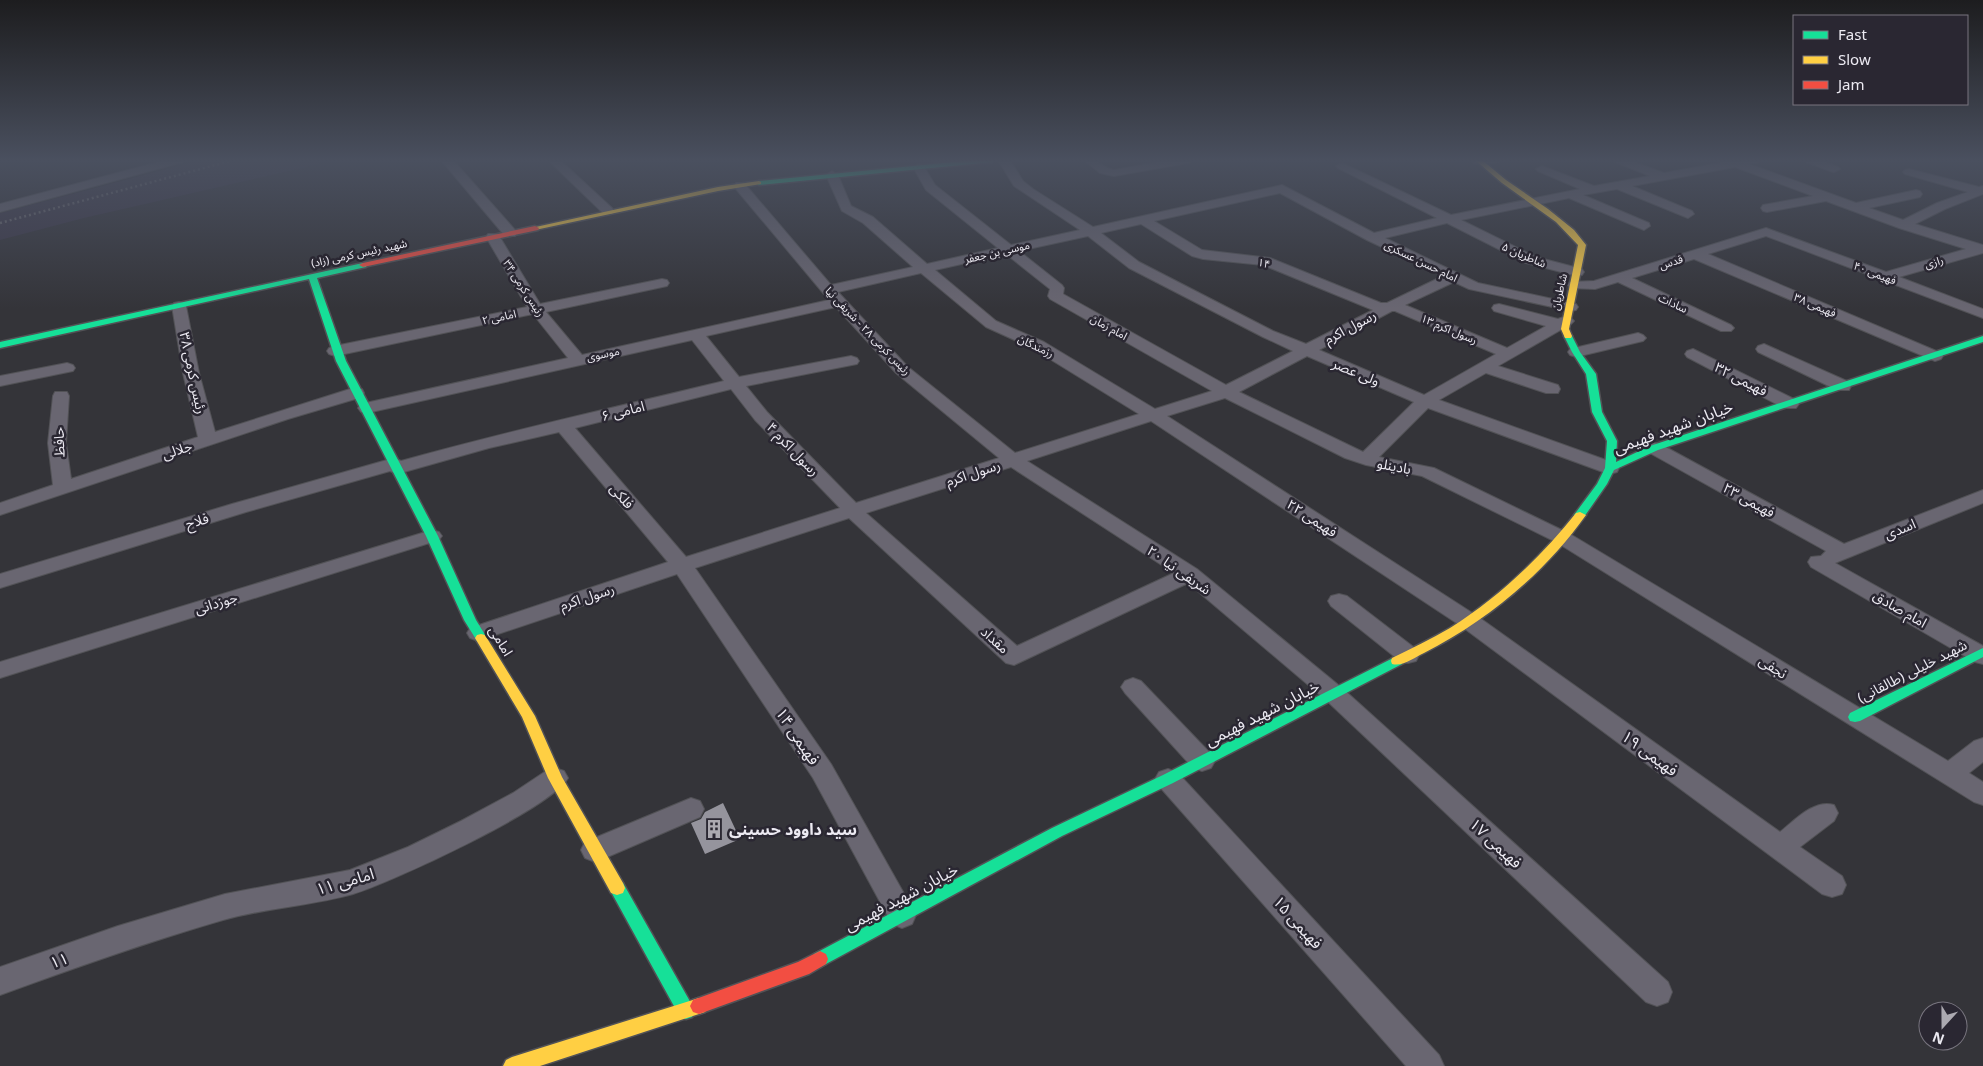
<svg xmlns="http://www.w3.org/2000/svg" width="1983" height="1066" viewBox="0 0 1983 1066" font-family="Georgia,'Noto Sans Arabic',serif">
<rect width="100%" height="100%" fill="#343439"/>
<path fill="#3c3848" d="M201,160H331L302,168L84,218L0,240V213Z"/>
<path fill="#95949d" d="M723,803L740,839L705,854L691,823L701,819L705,812Z"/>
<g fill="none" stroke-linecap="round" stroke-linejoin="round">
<g stroke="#525256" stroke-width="2">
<path id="street" d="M166,160H185L183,162L0,212V204Z
M441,160H453L515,230L517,233L515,236H505Z
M548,160H560L612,208L614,211L612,214H604Z
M998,160H1010L1023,181L1033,189L1093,227L1282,185L1374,233L1437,218L1338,168L1336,166L1342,163L1451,215L1580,189L1538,171L1536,169L1542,166L1594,186L1650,176L1615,162L1613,160H1629L1664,173L1736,160H1761L1759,162L1749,164L1856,203L1916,190L1920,191L1922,194L1920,197L1869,208L1903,220L1937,203L1968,192L1905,174L1903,172L1905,170L1909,169L1979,187L1983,186V194L1945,209L1915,224L1983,245V253L1899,277L1983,309V318L1766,236L1708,254L1941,353L1943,356L1941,359L1935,361L1694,259L1632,278L1731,325L1734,328L1731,331H1721L1618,282L1595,289L1570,288L1568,285L1570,282L1594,281L1766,228L1886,272L1966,249L1899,228L1826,201L1767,212L1763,211L1761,208L1763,205L1813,196L1735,167L1632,186L1692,211L1694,214L1688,218L1617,189L1583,195L1649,223L1650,226L1644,230L1569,198L1461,220L1536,257L1582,269L1584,272L1582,275L1577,276L1526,263L1447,223L1385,238L1478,283L1576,304L1578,307L1576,310L1571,311L1469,289L1454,282L1405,305L1507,348L1546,326L1494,311L1492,308L1494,305L1499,304L1558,319L1566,316L1571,318L1574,321L1571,324L1498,366L1558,385L1560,389L1558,393H1546L1486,373L1439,400L1617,464L1619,468L1617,472L1610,474L1603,472L1428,408L1379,457L1434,468L1570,534L1948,761L1974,741L1983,738V762L1969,773L1983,782V805L1974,802L1556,542L1422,476L1366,465L1345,458L1225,398L1167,416L1477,616L1780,832C1795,820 1814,799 1834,805L1838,813L1834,821L1800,847L1842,876L1846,885L1842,894L1832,897L1822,894L1461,626L1151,421L1027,461L1197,569L1342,688L1668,982L1672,992L1668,1002L1657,1006L1646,1002L1326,700L1188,583L1014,665L1006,663L849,518L695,568L831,764L916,915L912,924L902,928L892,924L813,778L677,574L486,638L478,641L470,638L467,633L470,628L668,562L559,432L489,448L397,474L390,471L246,512L0,588V574L232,504L387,460L394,458L401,461C508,431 617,407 724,381L692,340L367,413L361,412L358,408L361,404L568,358L533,314L335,356L329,354L327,351L329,348L335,346L527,307L486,237L488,234H498L540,304L662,279L667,280L669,283L667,286L546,312L582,355L829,300L736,189L734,186L736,183H744L831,285L913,267L863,223L842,211L826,175L832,171L838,175L851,206L873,217L927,264L998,248L926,190L913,167L919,164L923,165L935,185L1011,245L1080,230L1014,186ZM1280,193L1367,240L1443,276L1387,303H1381L1270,258L1202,250L1154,221ZM1141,224L1192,256L1203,259L1263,265L1373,310L1306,344L1273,331L1139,262L1101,233ZM1088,236L1129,268L1263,337L1293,351L1226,385L1063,294L1064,288L1062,285L1019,251ZM1006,254L1050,289L1048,296L1050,299L1212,391L1155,409L1044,342L996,321L935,270ZM921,273L986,327L1032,348L1139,414L1015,453L908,367L838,292ZM836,307L896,373L999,458L856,503L767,412L746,386L857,364L859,361L857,358L851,356L739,377L706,336ZM1392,311H1395L1496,354L1424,395L1319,350ZM1307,356L1414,402L1363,452L1239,392ZM731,389L755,420L840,508L686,557L575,428ZM1011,467L1174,573L1017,646L866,513Z
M1084,160C1103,160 1100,167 1114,170L1169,160H1194L1188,163L1114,176L1100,173Z
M1475,160H1501L1499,162L1475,164L1473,162Z
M1804,160H1820L1838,167L1840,169L1834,172L1830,171L1806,162Z
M179,302L184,303L186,306L199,373L215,432L350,389H362L364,393L362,397L288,419L0,515V503L53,485L48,443L53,396L55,392H67L69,396L66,443L71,479L198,437L183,373L172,306L174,303Z
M1638,333L1643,335L1646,338L1643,341L1576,357L1570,355L1568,352L1570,349Z
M1764,344L1849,382L1851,386L1849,390H1837L1758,352L1756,349L1758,346Z
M1693,349L1796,400L1799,404L1796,408H1784L1687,357L1685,354L1687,351Z
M67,363L73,365L75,368L73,371L0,386V376Z
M1654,443L1660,444L1844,544L1983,490V503L1835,563L1983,646V664L1975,662L1811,567L1808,562L1811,557L1821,556L1826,551L1648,452L1645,448L1648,444Z
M432,530L439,532L442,536L439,540L0,678V662Z
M1339,594L1347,596L1416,649L1419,655L1416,661L1408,663L1400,661L1331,606L1328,601L1331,596Z
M1133,678L1141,681L1211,754L1215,761L1211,768L1202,771L1193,768L1125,693L1121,687L1125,681Z
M555,768L564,771L568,778C552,808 390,883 353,894C310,906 265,908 223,920C147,942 74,968 0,995V967L118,926L225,894L350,870L408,847L461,821L513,793L546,771Z
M1168,769L1177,772L1439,1055L1444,1066H1406L1159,786L1155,779L1159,772Z
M691,798L700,801L704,809L700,817L605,858L595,862L585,858L581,850L585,842Z"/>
</g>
<g stroke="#525256" stroke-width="3">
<path id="fast" d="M974,160H995L992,162L759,185L756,183L759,181Z
M363,263L367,265L366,267L317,278L346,361L438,536L476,620L487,638L485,641H477L464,620L426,536L336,361L309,279L0,348V342Z
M1568,333L1572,336L1580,352L1596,374L1602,412L1617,441L1616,462L1650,446L1983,336V342L1658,450L1614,470L1607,484L1584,517L1580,518L1574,515L1597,484L1605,468L1607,441L1592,412L1586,374L1572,352L1564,336Z
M1983,648V657L1860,721L1855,722L1850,721L1848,717L1850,713Z
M1397,656L1402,658L1403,661L1402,664L1173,783L1062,836L826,964L820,967L814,964L812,959L814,954L1052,828L1163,775Z
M617,881L623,883L692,1005L695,1011L692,1017L686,1019L680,1017L609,888L611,883Z"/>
</g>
<g stroke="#525256" stroke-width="3">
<path id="slow" d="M1475,160H1482L1506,180L1548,209L1574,230L1586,245L1569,329L1572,336L1571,338H1565L1561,329L1578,245L1556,222L1502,183Z
M759,181L761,182V184L718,191L535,230L531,228L718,187Z
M1580,512L1586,515C1545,573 1487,621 1424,653C1415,657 1403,667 1392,664L1391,661L1392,658C1412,648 1431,639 1450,628C1498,598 1541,557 1576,513Z
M481,634L485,635L535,716L562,777L623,883L625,888L623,893L617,895L611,893L548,778L522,717L475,638L477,635Z
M699,998L705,1000L708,1006L705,1012L699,1014L540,1066H503L506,1060L512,1057Z"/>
</g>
<g stroke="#525256" stroke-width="3">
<path id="jam" d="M535,226L539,228L538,230L363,267L359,265L363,263Z
M820,951L826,954L828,959L826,964L809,974L699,1014L693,1012L690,1006L693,1000L798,962Z"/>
</g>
<use href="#street" fill="#696671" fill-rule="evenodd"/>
<use href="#fast" fill="#16e098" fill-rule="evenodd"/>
<use href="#slow" fill="#ffcf43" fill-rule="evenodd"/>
<use href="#jam" fill="#f24e42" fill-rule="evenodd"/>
<path stroke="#6b6a70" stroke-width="2.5" stroke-dasharray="2 3" stroke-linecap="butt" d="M0,223L234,160"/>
</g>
<linearGradient id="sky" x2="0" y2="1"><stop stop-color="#1d1d1f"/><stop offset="0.52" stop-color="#4a505f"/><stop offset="1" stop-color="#4a505f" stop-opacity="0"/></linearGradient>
<rect width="1983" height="309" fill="url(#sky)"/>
<defs>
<g id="building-bare" transform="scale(1.5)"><path d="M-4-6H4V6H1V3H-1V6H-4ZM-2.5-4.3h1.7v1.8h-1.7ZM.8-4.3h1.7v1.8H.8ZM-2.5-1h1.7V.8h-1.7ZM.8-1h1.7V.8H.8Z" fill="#acaab1" stroke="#2a2732" stroke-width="2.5" paint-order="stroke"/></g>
</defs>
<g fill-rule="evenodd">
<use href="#building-bare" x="714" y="829"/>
</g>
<g text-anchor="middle" stroke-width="5" stroke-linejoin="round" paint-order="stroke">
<g font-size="11" fill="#eceaf2" stroke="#2a2732">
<text transform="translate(997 252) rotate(-13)" y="4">موسی بن جعفر</text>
<text transform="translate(359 253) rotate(-12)" y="4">شهید رئیس کرمی (زاد)</text>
<text transform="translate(1524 255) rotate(23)" y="4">شاطریان ۵</text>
<text transform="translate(1421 261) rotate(26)" y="4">امام حسن عسکری</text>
<text transform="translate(1671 262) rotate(-18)" y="4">قدس</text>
<text transform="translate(1934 262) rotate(-16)" y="4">رازی</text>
<text transform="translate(1264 263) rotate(13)" y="4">۱۴</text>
<text transform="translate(1875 273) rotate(21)" y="4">فهیمی ۴۰</text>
<text transform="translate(524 288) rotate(57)" y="4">رئیس کرمی ۳۴</text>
<text transform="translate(1559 292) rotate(-77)" y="4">شاطریان</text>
<text transform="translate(1673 303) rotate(25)" y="4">سادات</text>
<text transform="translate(1815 305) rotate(23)" y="4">فهیمی ۳۸</text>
<text transform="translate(499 317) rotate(-12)" y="4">امامی ۲</text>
<text transform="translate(1109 327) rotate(29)" y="4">امام زمان</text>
<text transform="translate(1449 329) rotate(23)" y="4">رسول اکرم ۱۳</text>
<text transform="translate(868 331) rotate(46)" y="4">رئیس کرمی ۲۸ - شریفی نیا</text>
<text transform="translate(1036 346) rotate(26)" y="4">رزمندگان</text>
<text transform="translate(603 354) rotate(-12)" y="4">موسوی</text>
</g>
<g font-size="14" fill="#eceaf2" stroke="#2a2732">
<text transform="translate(1350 327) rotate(-28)" y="5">رسول اکرم</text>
<text transform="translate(1356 372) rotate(23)" y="5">ولی عصر</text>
<text transform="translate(193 373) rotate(78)" y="5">رئیس کرمی ۳۸</text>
<text transform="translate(1741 379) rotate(27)" y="5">فهیمی ۳۲</text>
<text transform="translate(623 411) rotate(-14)" y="5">امامی ۶</text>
<text transform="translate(59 442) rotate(-92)" y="5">حافظ</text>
<text transform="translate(793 449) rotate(46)" y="5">رسول اکرم ۴</text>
<text transform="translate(177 450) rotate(-18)" y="5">جلالی</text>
<text transform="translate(1394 466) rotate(11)" y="5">بادینلو</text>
<text transform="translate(973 473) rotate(-18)" y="5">رسول اکرم</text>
<text transform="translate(622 496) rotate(49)" y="5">فلکی</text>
<text transform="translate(1749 500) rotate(29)" y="5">فهیمی ۲۳</text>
<text transform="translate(1312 518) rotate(33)" y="5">فهیمی ۲۲</text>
<text transform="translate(197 521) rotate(-17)" y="5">فلاح</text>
<text transform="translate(1900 529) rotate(-22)" y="5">اسدی</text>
<text transform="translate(1179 570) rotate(35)" y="5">۲۰ شریفی نیا</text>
<text transform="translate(587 597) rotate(-18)" y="5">رسول اکرم</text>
<text transform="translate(216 603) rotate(-17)" y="5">جوزدانی</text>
<text transform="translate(1900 609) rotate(30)" y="5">امام صادق</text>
<text transform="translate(995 640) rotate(42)" y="5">مقداد</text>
<text transform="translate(501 641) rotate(59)" y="5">امامی</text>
<text transform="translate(1773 667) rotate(32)" y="5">نجفی</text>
<text transform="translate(1912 671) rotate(-27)" y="5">شهید خلیلی (طالقانی)</text>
</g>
<g font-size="16" fill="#eceaf2" stroke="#2a2732">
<text transform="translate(1673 427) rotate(-20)" y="6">خیابان شهید فهیمی</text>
<text transform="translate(1262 713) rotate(-27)" y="6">خیابان شهید فهیمی</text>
<text transform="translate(798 736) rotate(56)" y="6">فهیمی ۱۴</text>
<text transform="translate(1650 753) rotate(36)" y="6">فهیمی ۱۹</text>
<text transform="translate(1496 843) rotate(43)" y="6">فهیمی ۱۷</text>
<text transform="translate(345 881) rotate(-16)" y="6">امامی ۱۱</text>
<text transform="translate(901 897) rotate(-28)" y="6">خیابان شهید فهیمی</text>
<text transform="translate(1298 922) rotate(48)" y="6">فهیمی ۱۵</text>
<text transform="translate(59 960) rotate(-19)" y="6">۱۱</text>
</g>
<g font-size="16" font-weight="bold" fill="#eceaf2" stroke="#2a2732" text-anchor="start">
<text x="729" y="835">سید داوود حسینی</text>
</g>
</g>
<rect x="1793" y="15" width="175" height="90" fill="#2a2732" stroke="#78757f"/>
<rect x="1803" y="31" width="25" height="8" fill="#16e098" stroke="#78757f"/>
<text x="1838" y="40" font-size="15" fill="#eceaf2">Fast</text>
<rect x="1803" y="56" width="25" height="8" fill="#ffcf43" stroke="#78757f"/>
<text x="1838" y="65" font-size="15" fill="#eceaf2">Slow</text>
<rect x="1803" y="81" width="25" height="8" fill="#f24e42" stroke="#78757f"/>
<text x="1838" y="90" font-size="15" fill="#eceaf2">Jam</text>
<g transform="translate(1943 1026) rotate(201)"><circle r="24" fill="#2a2732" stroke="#78757f"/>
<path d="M0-4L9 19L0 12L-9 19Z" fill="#acaab1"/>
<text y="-8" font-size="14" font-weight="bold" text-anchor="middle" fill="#eceaf2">N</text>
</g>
</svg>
